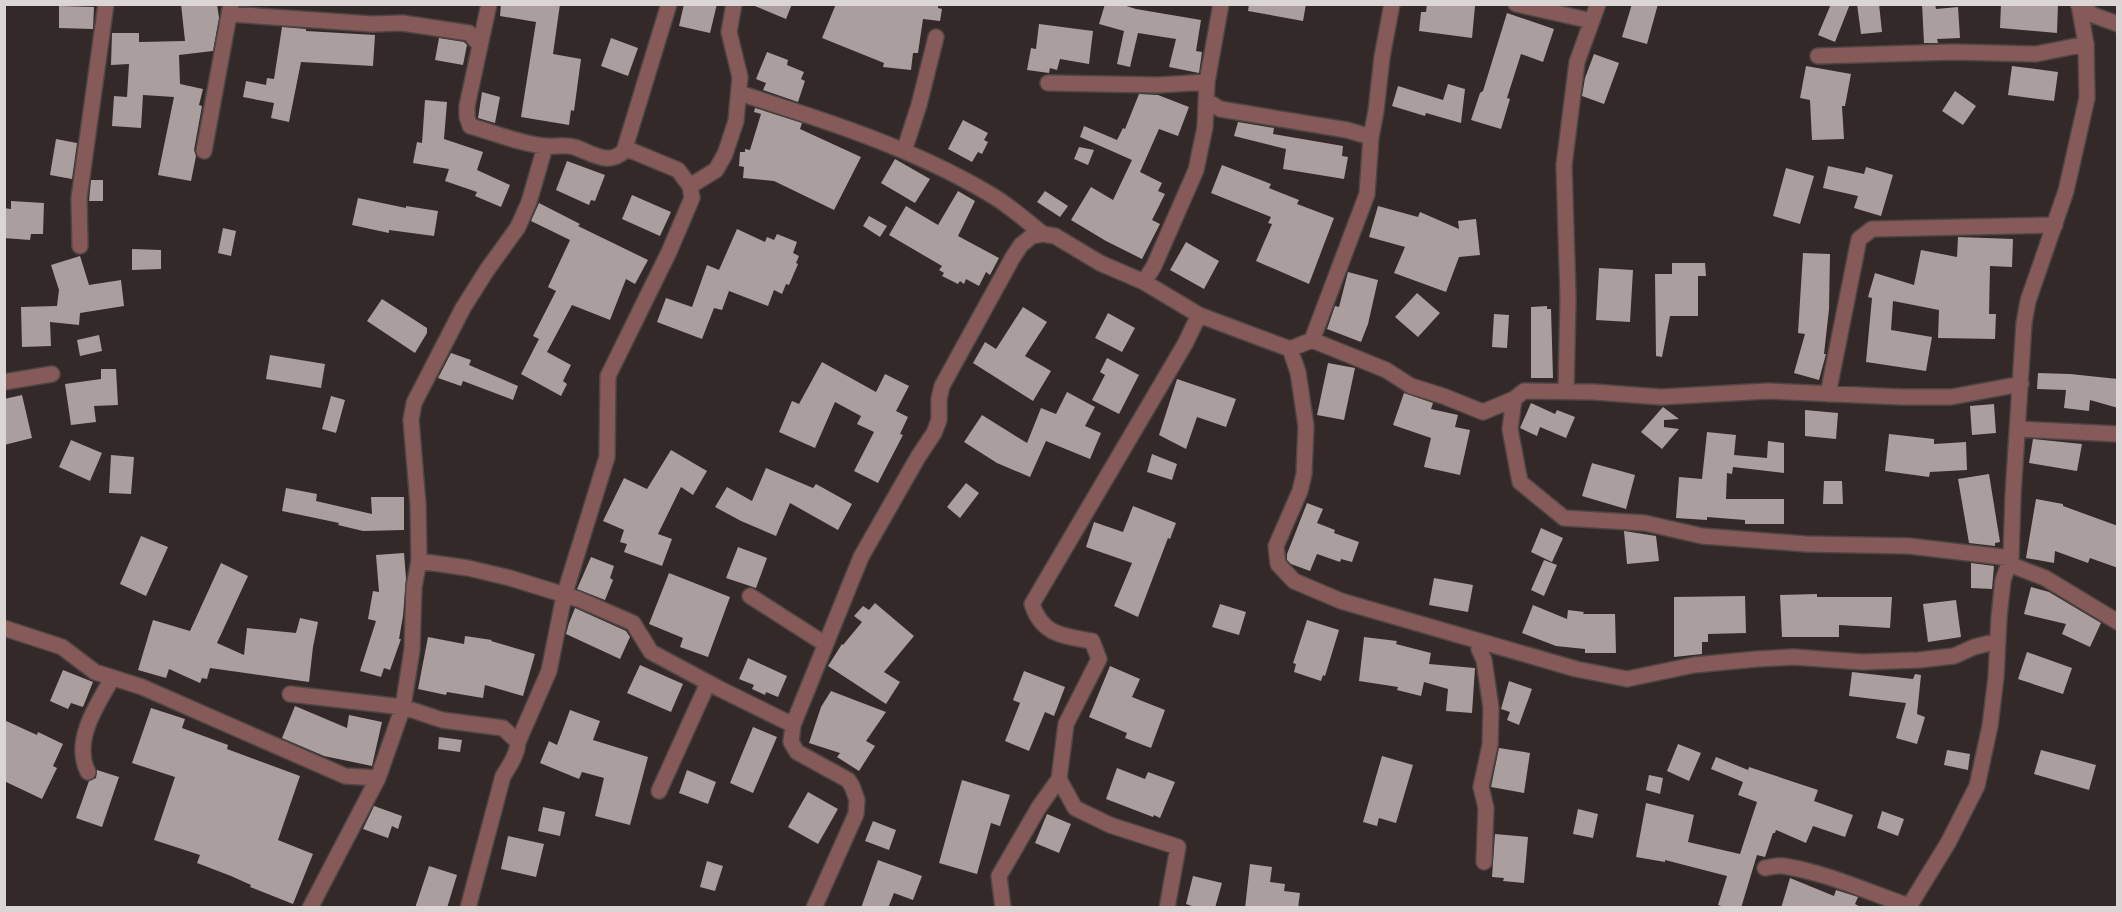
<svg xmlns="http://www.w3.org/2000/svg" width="2122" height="912" viewBox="0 0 2122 912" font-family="Overpass,sans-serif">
<rect width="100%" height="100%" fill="#332928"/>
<path fill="#ab9e9e" d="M181,4H217L219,18L213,51L179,55L180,84L203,89L199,105L202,106L194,150L196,156L191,181L158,175L174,97L143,95L141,128L112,126L114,96L127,97L129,64L111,65L112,33H139V42L185,41Z
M501,4H560L553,54L581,59L574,111L571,110L569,125L521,117L536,22L500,16Z
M684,4H717L710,33L679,26Z
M750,4H792L786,19Z
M836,4H938V8L942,9L940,21L923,19L918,53H913L911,70L883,67L884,63L822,38Z
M1105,4H1120L1136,9L1201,20L1196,51L1202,52L1199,73L1169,67L1176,39L1138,33L1130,67L1117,64L1124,31L1099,24Z
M1249,4H1306L1303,21L1248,11Z
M1427,4L1475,6L1472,38L1419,31L1421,12H1426Z
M1632,4H1658L1647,44L1622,37Z
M1831,4H1850L1835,42L1818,35Z
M1857,4H1879L1882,32L1861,34Z
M1922,4H1935L1936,9L1958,7L1960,38L1937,39L1938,43H1924Z
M2001,4H2058L2057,33L2000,28Z
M59,6L94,7L93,29L59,28Z
M1507,13L1554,29L1543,62L1521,54L1507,98L1510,99L1501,129L1471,120L1480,93L1483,91Z
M1039,24L1093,31L1089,64L1060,59L1057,70L1050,68L1049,73L1027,70L1031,48L1036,49Z
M282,27L306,29V31L375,35L373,66L301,62L289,122L271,118L274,103L243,97L246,81L266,85L267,78L274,79Z
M439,38L464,42L467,45L463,65L435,60Z
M611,38L638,48L628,76L601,66Z
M767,52L788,60L787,65L804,72L801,79L805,81L798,102L763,90L766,83L756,79Z
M1594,54L1619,63L1604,104L1582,96L1585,78Z
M1806,66L1851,74L1845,106H1842L1844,139L1812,140L1810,100L1800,98Z
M2012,66L2058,72L2054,101L2008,95Z
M1448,84L1465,89L1461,123L1426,113L1425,116L1392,106L1398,86L1443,100Z
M1955,91L1976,106L1963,125L1942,111Z
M482,92L500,97L495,123L478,118Z
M1139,94L1158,95L1189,107L1178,136L1159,129L1140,172L1162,183L1158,191L1165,194L1152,220L1160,224L1142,259L1106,241L1071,220L1091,187L1113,200L1132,160L1080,137L1084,126L1117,140L1123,128L1125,129Z
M425,100L447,102L444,139L483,152L477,170L510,185L501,207L475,196L477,192L445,181L449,169L413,163L417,142L422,143Z
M755,108L802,123L800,129L861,157L834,210L774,181L743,178L744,167L739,166L740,152H745V149L750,150L761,114L754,112Z
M963,120L988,133L984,140L988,142L982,154L978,152L972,162L948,149Z
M1238,122L1274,128L1273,134L1343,146L1342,156L1348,157L1344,179L1283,169L1286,149L1234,136Z
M56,139L77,143L72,179L50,175Z
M1079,147L1094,150L1088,165L1074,159Z
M895,159L930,179L915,203L881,183Z
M567,161L605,175L595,201L591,200L589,205L556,190Z
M1222,165L1271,184L1269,188L1299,200L1297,204L1334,218L1309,284L1256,261L1272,224L1268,223L1271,217L1211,193Z
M1828,166L1864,174L1866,167L1893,175L1881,216L1854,208L1858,196L1823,188Z
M1786,168L1814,176L1800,224L1773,216Z
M91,180H103V201H89Z
M958,191L975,201L958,236L999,258L990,275L986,272L979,286L966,279L964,284L960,281L958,284L942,276L944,273L939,270L942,266L889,235L906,206L938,225Z
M1045,191L1068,206L1060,217L1037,202Z
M632,195L671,212L660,236L622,219Z
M358,198L406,208V206L438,211L434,236L389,230V233L352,225Z
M11,201L44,203L43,234H31L30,240L4,238V208L11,209Z
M539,203L580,224L578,226L648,260L635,284L626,279L610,320L572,305L547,352L571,365L563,381L567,384L561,396L521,374L539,339L533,336L556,291L548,287L570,240L531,221Z
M1378,206L1418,217L1420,212L1459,229L1458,221L1476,219L1480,255L1459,257L1446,292L1394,273L1405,247L1369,237Z
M869,216L887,226L880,237L863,226Z
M223,228L236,231L231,256L218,253Z
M737,229L765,242L767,237L774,240L777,234L797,242L793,253L799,256L796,263L798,264L789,285L786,284L782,294L774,290L768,306L729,291L722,310L714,308L702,339L657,322L666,298L692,307L707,265L719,270Z
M1958,237L2013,239L2012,267L1990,266L1989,314H1996L1995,339L1938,338L1939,310L1893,301L1891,330L1932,337L1926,371L1866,362L1872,298L1868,297L1875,273L1914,285L1921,250L1957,257Z
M1186,242L1219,261L1204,289L1170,270Z
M132,249L161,250V269L132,270Z
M1803,253L1830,254L1829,309L1824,354H1826L1819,380L1794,373L1805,334L1798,333Z
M80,256L89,285L121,280L124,306L80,313L79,325L50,322L51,346L22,347L21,307L57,306L59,290L51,265Z
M1672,263H1705L1706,276H1698V316H1670L1662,357L1656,356L1655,274H1672Z
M1599,268L1633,270L1630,322L1596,320Z
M1348,272L1378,280L1368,324L1361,342L1327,329L1335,306L1339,307Z
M1417,293L1440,313L1418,337L1395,317Z
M382,299L427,328V333L415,353L367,321Z
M1547,306V309H1551L1553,378H1531V307Z
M1023,307L1047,322L1025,356L1051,371L1033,401L973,363L985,342L996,349Z
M1108,313L1135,328L1122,352L1095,338Z
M1494,314L1509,315L1507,348L1492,347Z
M99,335L102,351L80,356L77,340Z
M451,353L471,360L469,365L518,386L513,400L463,381L461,386L438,378Z
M270,355L325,364L321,388L266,379Z
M1107,358L1139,375L1119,414L1092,400L1105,375L1100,372Z
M822,362L876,392L885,374L909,386L896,411L908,417L900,434L903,435L878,483L854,471L874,432L857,424L861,416L835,402L815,448L779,432L792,401L799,404Z
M1328,363L1355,368L1344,420L1317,415Z
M101,369H116L118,405L94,406L96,422L71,425L65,384L101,379Z
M2038,373L2070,374L2118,379V408L2090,400L2089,411L2064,408L2066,390L2037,389Z
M1177,379L1236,399L1226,427L1197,417L1186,449L1159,435Z
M1067,392L1095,407L1085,426L1101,433L1090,459L1046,441L1030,477L997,463L964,442L982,415L1027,443L1041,408L1056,414Z
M1404,393L1433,403L1431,409L1458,415L1455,427L1470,430L1460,475L1424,467L1431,438L1393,425Z
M22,395L32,438L4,445V399Z
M331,396L345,400L336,433L322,429Z
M1531,403L1555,414L1557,410L1575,417L1566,438L1540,427L1537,436L1520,428Z
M1994,404L1996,433L1972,435L1970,406Z
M1663,407L1679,419L1664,420V427L1679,429L1662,449L1641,432Z
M1805,410L1838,413L1836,439L1805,436Z
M1707,432L1736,435L1734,455L1767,458L1768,441L1784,443V473L1733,467L1732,474L1727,473L1726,499H1784V524H1745V520L1707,517V520L1676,518L1679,477L1702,479Z
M1889,434L1934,439V444L1966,442L1967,470L1930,472L1929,477L1885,471Z
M2033,439L2082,444L2077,471L2029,463Z
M71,440L102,453L90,481L59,467Z
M671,450L707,471L693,495L681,487L658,534L672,539L662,566L624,552L627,544L620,542L624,530L603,521L624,478L647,489Z
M1152,454L1177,464L1172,480L1147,472Z
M111,455L134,457L131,494L109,493Z
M1592,463L1635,475L1626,509L1582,496Z
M766,468L813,488L816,484L852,504L838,530L790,503L776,536L741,521L715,507L727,487L752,501Z
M1989,474L2000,542L1995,543V546L1969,543L1958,479Z
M1824,481H1842L1843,504H1823Z
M966,483L979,493L960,518L947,507Z
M286,488L317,494L316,501L372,514L371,497H404V530L363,531L338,525L339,523L282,511Z
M2036,499L2063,504V506L2118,526V568L2090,558L2088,563L2055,551L2054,563L2026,558Z
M1307,503L1323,509L1317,523L1335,530L1334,533L1359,542L1352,562L1341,559L1340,562L1317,554L1310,571L1291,564L1287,560V554Z
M1133,506L1176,523L1170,539L1168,538L1138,617L1114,606L1132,563L1086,547L1094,522L1123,532Z
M1541,528L1563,538L1552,562L1531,552Z
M1624,531L1656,536L1659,561L1627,564Z
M141,536L168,547L146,596L120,584Z
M738,547L767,558L756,588L726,578Z
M404,553L406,578L403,616L399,639H401L390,670L384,668L381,677L360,671L376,621L368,619L373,591L379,592L376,555Z
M591,557L614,566L610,578L613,580L605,600L577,589Z
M1544,560L1557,565L1544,596L1531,590Z
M221,563L248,576L217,643L244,655L247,628L296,633L300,618L318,622L313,647L309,682L210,668L207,679L202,678L200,683L169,669L166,678L138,670L153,620L190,631Z
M1971,563L1994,566L1992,589L1971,588Z
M669,573L730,597L708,657L680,647L683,638L649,624Z
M1434,578L1473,585L1468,612L1429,605Z
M2031,587L2049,592L2101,623L2090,647L2062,634L2066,624L2024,614Z
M1817,594V597H1892L1890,628L1839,625V637H1782L1780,595Z
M1745,596L1746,633L1708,634V642H1702V654L1674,657V597Z
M1956,600L1961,637L1928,642L1923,604Z
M875,603L914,636L884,672L900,682L886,704L828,666L842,644L843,645L862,622L854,616L863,606L869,610Z
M1220,604L1246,612L1239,635L1212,627Z
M1533,605L1567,619L1568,610L1584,612L1583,614H1615L1616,653H1585V649L1556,646L1522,633Z
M575,608L626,631L630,637L620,659L566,634L569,623Z
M1307,620L1339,630L1325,676L1323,675L1321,681L1294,672L1296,664L1293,663Z
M465,636L492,640L491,641L535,654L523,696L485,685L483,698L447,692L446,695L418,689L428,637L464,644Z
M1364,637L1397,641L1396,644L1431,653L1429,664L1475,668L1472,713L1446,711L1448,689L1424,682L1421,696L1397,690L1398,687L1359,681Z
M2027,652L2072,668L2063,694L2018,679Z
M748,658L787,676L778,697L766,692L765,695L752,689L754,685L739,679Z
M640,665L683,684L671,712L627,693Z
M1110,666L1140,679L1132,697L1165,710L1151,748L1125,738L1127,733L1089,717Z
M63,670L93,682L83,707L71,703L68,709L50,701Z
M1024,671L1065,687L1054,716L1045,712L1029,751L1005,741L1020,703L1013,700Z
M1852,672L1913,679L1915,674L1921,675L1917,714L1925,717L1917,744L1896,738L1906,703L1849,696Z
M1509,681L1532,689L1519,725L1507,720L1510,712L1501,709Z
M831,691L886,712L866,741L875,746L859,771L837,757L840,753L809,743L821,707Z
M295,706L347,728L349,715L382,722L372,766L324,756L282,738Z
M151,708L185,719L182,728L228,745L227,749L300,776L278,840L313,854L293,904L250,887L251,885L231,876L197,863L200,855L154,840L175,777L132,763Z
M570,710L600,721L593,740L648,757L630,825L595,816L604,778L582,772L579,779L540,763L549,741L557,745Z
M4,720L37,735L38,732L63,744L53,766L57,768L42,799L4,781Z
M753,727L777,737L753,793L730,783Z
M439,737L462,740L460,752L438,749Z
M1678,744L1701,753L1689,781L1667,771Z
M1499,748L1530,753L1524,793L1491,787Z
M1947,750L1970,754L1968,770L1944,765Z
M2041,750L2096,765L2089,790L2034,774Z
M1382,756L1413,765L1396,823L1379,818L1377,826L1363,822Z
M1716,757L1748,770L1749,767L1818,790L1814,801L1853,815L1845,837L1813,826L1806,843L1776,830L1775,833H1773L1765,857L1757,855L1741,908H1728L1718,905L1727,876L1665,860V862L1636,857L1646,803L1694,815L1688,842L1740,854L1757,802L1738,795L1743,782L1711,769Z
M1117,768L1145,779L1148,772L1175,782L1160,818L1154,815L1153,817L1106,799Z
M97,770L119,777L102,827L76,818L89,781L96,778Z
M687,770L716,782L708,804L679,793Z
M1649,775L1663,778L1660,794L1646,790Z
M962,780L1010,795L1000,826L991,823L977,874L939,863Z
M808,792L838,809L818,844L788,827Z
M374,806L402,816L398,829L392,826L388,838L363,829Z
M543,807L565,812L560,836L538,831Z
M1578,809L1598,814L1593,838L1573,834Z
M1882,811L1904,819L1898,836L1877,828Z
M1047,814L1071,824L1059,853L1035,843Z
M873,821L896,830L889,850L865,841Z
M1495,834L1528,837L1524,883L1503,881L1504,878L1492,877Z
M508,836L544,844L536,877L501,869Z
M878,860L922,876L913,900L894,893L888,908H861Z
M707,861L723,866L715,891L700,887Z
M1250,864L1272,867L1270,882L1285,884L1284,891L1300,893L1298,908H1245Z
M429,866L457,875L447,908H415Z
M1193,876L1222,883L1215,908H1198L1186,904Z
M1790,878L1834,896L1836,890L1858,897L1855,904L1862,908H1781Z"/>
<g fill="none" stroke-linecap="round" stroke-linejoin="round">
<g stroke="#4e4544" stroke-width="18">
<path id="minor" d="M489,4L467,106V117L470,126C492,132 524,145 546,146C555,147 565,144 574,147C591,152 608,167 624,151L669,4
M1516,4L1592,21
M2078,4L2093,15L2118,24
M230,14L372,24L402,23L469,33L480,45
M1818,56L1953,52L2036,54L2086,44
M1048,83L1159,85L1207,82
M739,93C824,120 910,147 988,193C1008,204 1025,220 1043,234
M1206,100L1220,109L1347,130L1371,137
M204,151L231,4
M904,151L919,105L936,37
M690,186L716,170L725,154L736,121L740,77L729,32L734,4
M80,246L79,198L106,4
M1144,282L1154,266L1196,170L1205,127L1207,82L1221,4
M1312,340L1367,194L1371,137L1376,111L1382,57L1392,4
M1290,349L1298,372L1306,426L1304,474L1300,491L1276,546L1278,564L1294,581L1341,601L1576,669L1627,679L1694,665L1757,659L1794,657L1862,662L1919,660L1954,656L1974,647L1998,641
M4,382L52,374
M1566,392L1568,298L1564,165L1577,62L1598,4
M1828,394L1859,239L1872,229L2055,225
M1514,399L1510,429L1520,482L1564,518L1645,523L1702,536L1806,544L1909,546L2011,558
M2019,429L2118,434
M419,561L468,568L510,578L578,599L633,623L651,652L720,689L793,725
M2009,564L2045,578L2118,622
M750,596L825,644
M4,628L62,647L95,672L142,687L345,776L378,778L403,707L412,650L414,587L419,561L418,504L411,420L414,403L463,308L487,270L518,227L529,202L545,147
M1483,643L1479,649L1484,660L1491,708L1490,745L1481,787L1486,808L1484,862
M290,694L403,707L442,720L503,728L518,742
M88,772C72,742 97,704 112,679
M659,791L708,683
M1765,868C1771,867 1778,865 1784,866C1827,873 1868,892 1909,906
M310,908L378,778
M468,908L503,776C510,765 517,755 518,742L549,671L564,596L607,457L608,376L669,252L692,198L690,186L678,170L625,148
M814,908L856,814L857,800L852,786L848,780L797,752L791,742L793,725L861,557L918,457L934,433L939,420V399L942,386L1013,257L1021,245L1032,236L1043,234L1055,236L1100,263L1144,282L1199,315L1290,349L1312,340L1386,370L1411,386L1443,396L1483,412L1514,399L1524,391L1594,392L1661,397L1768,391L1902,397H1951L2021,384
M1003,908L999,876L1039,807L1059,779
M1167,908L1178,847L1110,825L1075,808L1059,779L1066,724L1099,659L1092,641C1063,636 1042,635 1032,604L1185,344L1199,315
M1908,908L1948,843L1977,786L1990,726L1996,677L1999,617L2003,580L2011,558L2013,495L2024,323L2028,301L2066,191L2087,98L2086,44L2079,5"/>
</g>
<use href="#minor" stroke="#855a59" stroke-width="15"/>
</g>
<rect width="2122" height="912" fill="none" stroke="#dcd5d5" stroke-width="12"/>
</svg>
